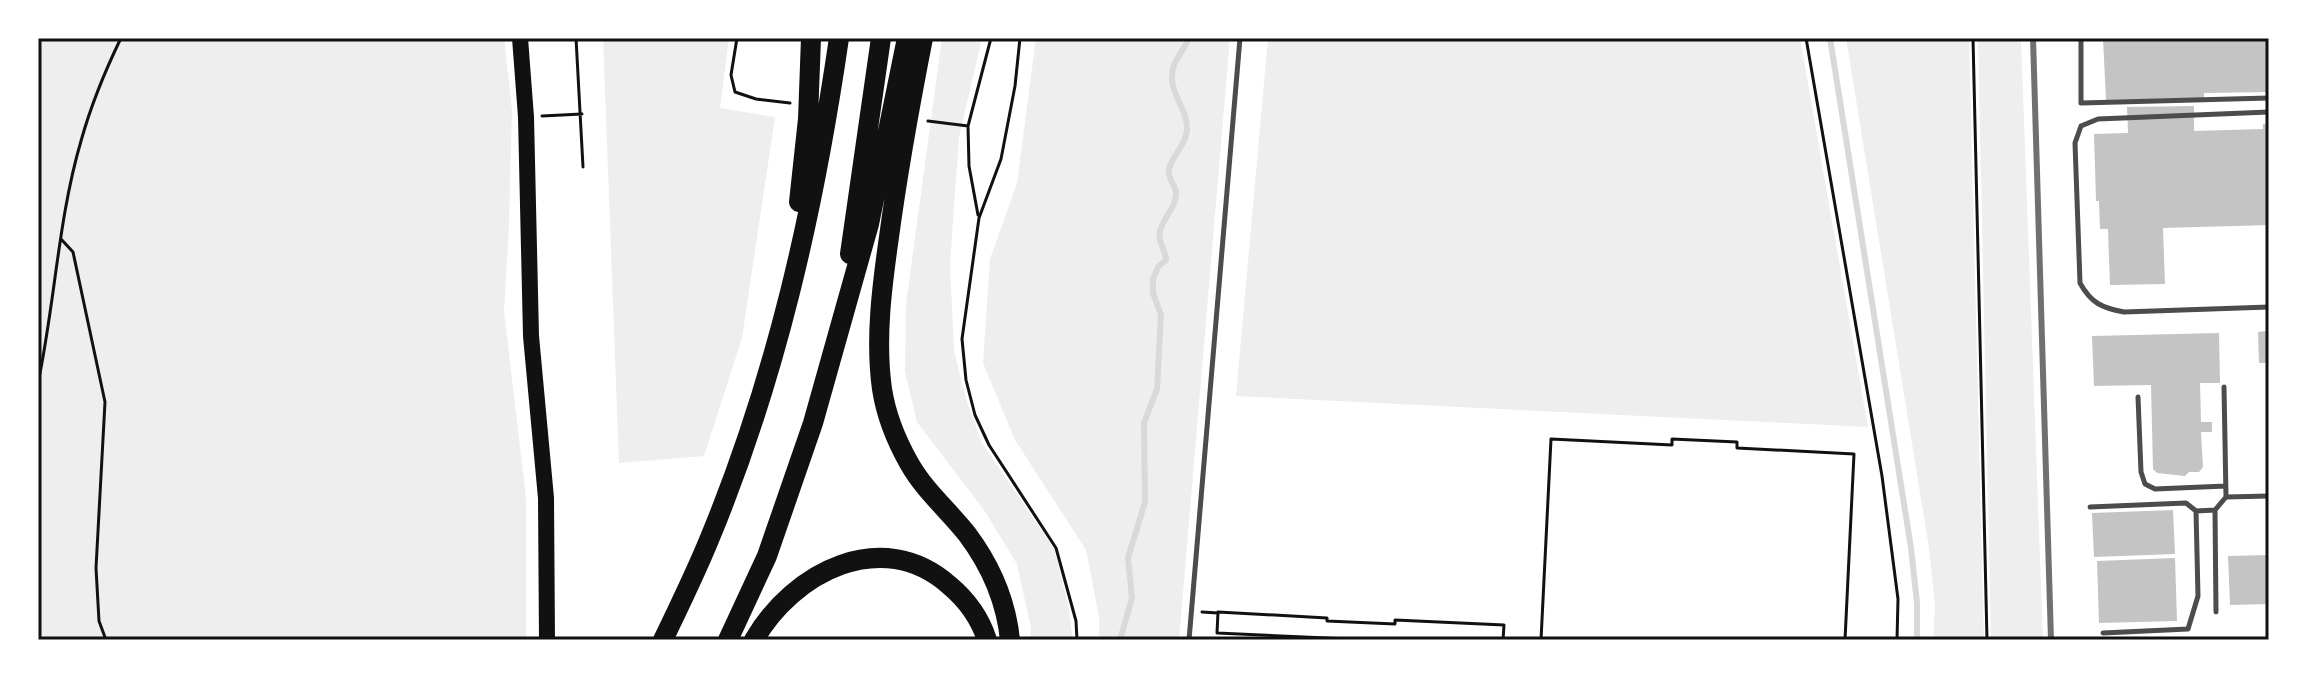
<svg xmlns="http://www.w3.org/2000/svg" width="2307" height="678" viewBox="0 0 2307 678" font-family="Manrope,sans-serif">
<rect width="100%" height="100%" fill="#fff"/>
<path fill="#eee" d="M38,38H504L512,110L509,225L504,311L526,498V640H38Z
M603,38H729L720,108L775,117L742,338L704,456L619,463Z
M942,38H982L959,137L950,264L954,351L967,402L982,443L1054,549L1068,604L1073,640H1030L1031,628L1017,564L984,510L917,422L905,372L906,304Z
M1036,38H1230L1179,640H1099V617L1086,550L1015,440L983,363L990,259L1017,183Z
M1268,38H1800L1868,427L1236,396Z
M1846,38H1969L1984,640H1933L1935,605L1929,548Z
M1978,38H2021L2043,640H1991Z"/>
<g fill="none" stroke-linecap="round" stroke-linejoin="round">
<path stroke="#d9d9d9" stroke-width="6" d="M1830,38L1911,548L1917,603V640
M1120,640L1132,598L1128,558L1145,502L1144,423L1157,389L1161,315L1153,293V279L1158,267L1166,260C1166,250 1157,241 1160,231C1163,218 1177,206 1176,192C1175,184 1167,178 1169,169C1173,154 1186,145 1187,130C1188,107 1165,90 1174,65C1178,56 1185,47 1189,38"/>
</g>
<path fill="#c4c4c4" d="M2103,38H2267L2269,92L2204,93V98L2106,100Z
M2194,106V131L2263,129V124H2269V225L2163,228L2165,284L2110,285L2108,229H2100L2099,201H2096L2094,134L2128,133L2127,107Z
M2266,322H2269V363H2259L2258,332L2266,331Z
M2219,333L2220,383H2200L2201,422H2212V432H2201L2203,467L2199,472H2189L2185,476L2157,473L2153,469L2151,385L2094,386L2092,336Z
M2173,510L2175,554L2094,557L2092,513Z
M2269,555V604L2230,605L2228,556Z
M2175,558L2177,621L2099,623L2097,561Z"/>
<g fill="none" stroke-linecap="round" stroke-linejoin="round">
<path stroke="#111" stroke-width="3" d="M576,38L583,167
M737,38L731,75L735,92L756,99L790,103
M1020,38L1015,86L1001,159L979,218L962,339L966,380L975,415L989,445L1056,548L1076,621L1077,640
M1806,38L1882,476L1898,599L1897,640
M1973,38L1987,640
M542,116L582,114
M928,121L968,126
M978,215L969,166L968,126L991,38
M61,239L73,252L105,402L96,568L99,621L106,640
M38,383C55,303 58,219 81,141C91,105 105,71 121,38
M1202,612L1218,613
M1372,640L1217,633L1218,612L1327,618V621L1395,624V620L1504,625L1503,640
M1541,640L1551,439L1672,445V439L1737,442V448L1854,454L1845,640"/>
<path stroke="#4c4c4c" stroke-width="5" d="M2081,38V103L2269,98
M2269,112L2098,119L2081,126L2075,143L2080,283C2091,303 2102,308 2124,312L2269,307
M2224,387L2226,497
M2138,397L2141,472L2145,484L2155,489L2226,486
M2090,507L2186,503L2196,511
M2216,612L2215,510L2226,497L2269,496
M2103,633L2188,629L2198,596L2196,511L2215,510
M1189,640L1240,38"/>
<path stroke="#111" stroke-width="16" d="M520,38L526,117L531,336L546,498L547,640"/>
<path stroke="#111" stroke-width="20" d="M923,38C910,104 898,170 889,237C882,286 875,339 882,389C886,415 896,440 909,463C924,490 948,510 967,534C991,566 1006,600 1010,640
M799,202L808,119L811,38
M850,254L881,38
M663,640C679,607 695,574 709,540C776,379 814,210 839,38
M728,640L767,556L813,423L869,224L907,38
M754,640C793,572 882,526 949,585C967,600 980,618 987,640"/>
<path stroke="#707070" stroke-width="6" d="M2033,38L2051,640"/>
</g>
<rect width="2307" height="678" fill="none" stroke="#ffffff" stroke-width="80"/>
<rect x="40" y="40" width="2227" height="598" fill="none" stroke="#111" stroke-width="3"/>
</svg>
